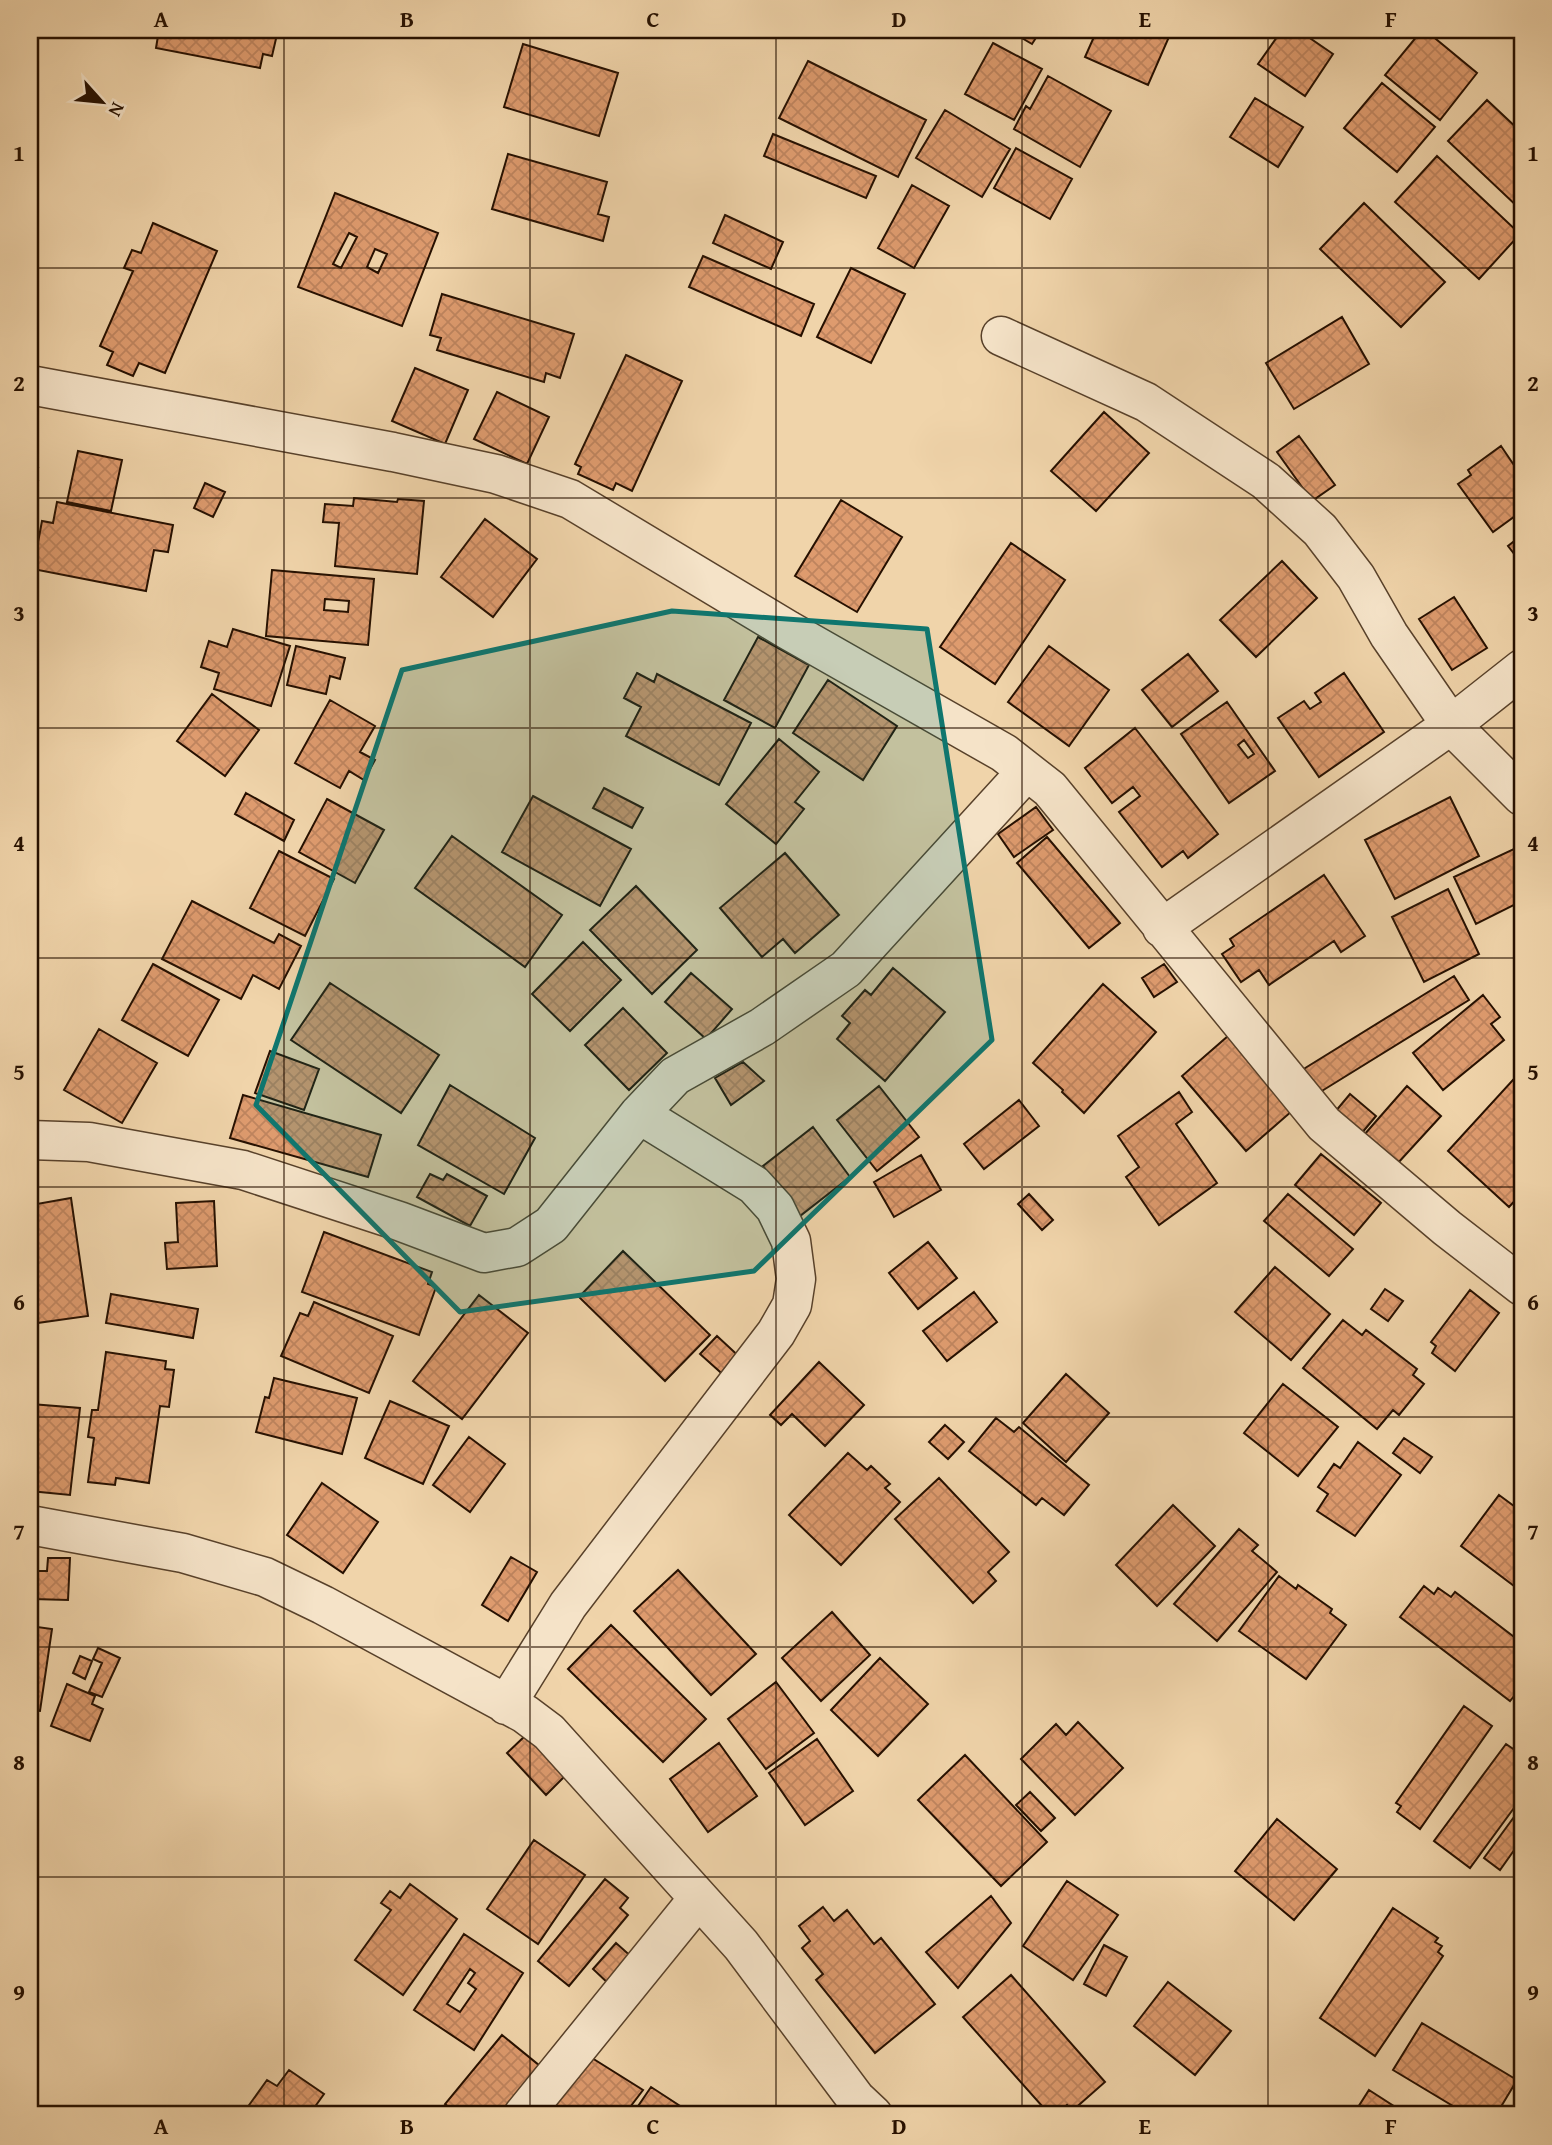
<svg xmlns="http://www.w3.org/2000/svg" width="1552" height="2145" viewBox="0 0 1552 2145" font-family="'Gentium Book Plus',serif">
<defs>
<pattern id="building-cross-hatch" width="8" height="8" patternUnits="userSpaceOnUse" patternTransform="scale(1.75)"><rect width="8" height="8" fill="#de9b6e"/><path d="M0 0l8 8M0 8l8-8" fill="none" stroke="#be845e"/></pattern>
</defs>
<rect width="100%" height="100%" fill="#f0d4aa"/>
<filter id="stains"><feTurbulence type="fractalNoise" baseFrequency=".00286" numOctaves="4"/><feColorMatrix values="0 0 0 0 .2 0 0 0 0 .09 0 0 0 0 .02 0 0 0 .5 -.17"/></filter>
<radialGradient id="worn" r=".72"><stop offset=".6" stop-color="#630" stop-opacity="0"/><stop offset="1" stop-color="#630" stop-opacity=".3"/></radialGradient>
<path fill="url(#building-cross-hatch)" stroke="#261000" stroke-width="2" fill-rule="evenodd" d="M159,30H278L272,56L263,54L260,68L156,48Z
M1008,30H1041L1032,44Z
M1097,30H1172L1148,85L1085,57Z
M1282,30H1298L1333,54L1305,96L1258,64Z
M1422,30H1425L1477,73L1440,120L1385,75Z
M993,43L1042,69L1014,120L965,94Z
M523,44L618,73L599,136L504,107Z
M808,61L926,120L898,177L779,118Z
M1048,76L1111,111L1080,167L1014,129L1026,106L1030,109Z
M1382,83L1435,127L1397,172L1344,128Z
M1255,98L1303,127L1278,167L1230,137Z
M1487,100L1522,133V211L1448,141Z
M945,110L1010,149L982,197L916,158Z
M773,134L876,176L866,198L764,156Z
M1016,148L1072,179L1050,219L994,188Z
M508,154L607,182L598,214L609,217L603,241L492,209Z
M1437,156L1520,234L1479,279L1395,202Z
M912,185L949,206L914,268L878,248Z
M335,193L438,233L402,326L298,287ZM349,233L357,237L341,268L333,264ZM375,249L387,254L378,273L367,267Z
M1364,203L1445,282L1401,327L1320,249Z
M725,215L783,242L771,269L713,243Z
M153,223L217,251L165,373L139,363L133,376L107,365L113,352L100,346L133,271L124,268L132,250L141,253Z
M703,256L814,304L801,336L689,287Z
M851,268L905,294L871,363L817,337Z
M442,294L574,334L560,378L546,373L544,382L437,350L441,338L430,335Z
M1342,317L1369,364L1294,409L1266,363Z
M626,355L682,381L632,491L616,483L613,490L578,474L581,467L575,464Z
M415,368L468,390L445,444L392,421Z
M497,392L549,417L527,464L474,439Z
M1104,412L1149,453L1096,511L1051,471Z
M1299,436L1335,485L1312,501L1277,452Z
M1501,446L1522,477V511L1493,532L1458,484L1471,475L1468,470Z
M78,451L122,460L111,511L67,502Z
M30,464L38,468L32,478L38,481L30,498Z
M205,483L225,492L213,517L194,508Z
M354,498L397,502L398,499L424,501L417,574L335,566L339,523L323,522L325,504L353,506Z
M841,500L902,537L857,612L795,576Z
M57,502L173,525L168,552L154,550L146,591L33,569L42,521L53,523Z
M485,519L537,559L493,617L441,577Z
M1522,535V564L1508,546Z
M1011,543L1065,580L995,684L940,647Z
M1282,561L1317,598L1256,657L1220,620Z
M272,570L374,579L368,645L266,636ZM325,599L349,601L348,612L324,610Z
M1454,597L1487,648L1452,670L1419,619Z
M233,629L290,646L271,706L214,689L219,673L201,667L209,641L227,647Z
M758,637L809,665L775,728L724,700Z
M296,646L345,658L340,679L330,676L326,694L287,685Z
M1049,646L1109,690L1069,746L1008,702Z
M1188,654L1218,691L1172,727L1142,690Z
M637,673L654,682L657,674L751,723L719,785L626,736L641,707L624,698Z
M1344,673L1384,732L1319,777L1278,718L1304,701L1310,709L1321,702L1315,693Z
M828,680L897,726L863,780L793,733Z
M212,694L259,730L225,776L177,741Z
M330,700L375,726L360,752L375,760L364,780L349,771L340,788L295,763Z
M1227,702L1275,771L1229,803L1181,734ZM1244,740L1254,754L1248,758L1238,745Z
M1135,728L1218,834L1188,858L1183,851L1162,867L1119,812L1140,796L1133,787L1112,803L1085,768Z
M779,739L819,772L795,802L804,809L776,844L726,804Z
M604,788L643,808L632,828L593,808Z
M246,793L294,820L284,841L235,814Z
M533,796L631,849L600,906L502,852Z
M1450,797L1479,856L1395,899L1365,840Z
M327,799L384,830L355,883L299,852Z
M1036,807L1053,830L1014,857L998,834Z
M452,836L562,915L525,967L415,888Z
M1047,837L1120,923L1089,948L1017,863Z
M1516,848L1522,861V901L1476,924L1454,877Z
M279,851L334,879L305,936L250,908Z
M785,853L839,915L795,953L783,939L762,957L720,908Z
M1324,875L1365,936L1341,952L1334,941L1269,985L1259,970L1241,982L1222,954L1234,946L1230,939Z
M636,886L697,950L652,994L590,930Z
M1448,889L1479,954L1424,982L1392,917Z
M192,901L274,943L279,934L301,946L279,989L253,975L241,999L162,959Z
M583,942L621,980L570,1031L532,994Z
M153,964L219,1000L188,1056L122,1020Z
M1164,964L1177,982L1154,997L1142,978Z
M893,968L945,1012L885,1081L837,1039L850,1023L842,1016L865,990L871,995Z
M691,973L732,1009L706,1039L665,1002Z
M1454,976L1469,1000L1317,1094L1302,1070Z
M330,983L439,1055L401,1113L291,1040Z
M1103,984L1156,1032L1084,1113L1062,1092L1063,1090L1033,1063Z
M1483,995L1500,1017L1491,1024L1504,1040L1443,1090L1413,1053Z
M623,1008L667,1053L629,1090L585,1045Z
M99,1029L157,1063L122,1123L64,1090Z
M1228,1036L1292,1111L1246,1151L1182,1076Z
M270,1051L319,1069L304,1110L255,1093Z
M743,1062L764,1081L731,1105L715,1078Z
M1522,1070V1193L1509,1207L1448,1151Z
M450,1085L535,1138L504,1194L418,1145Z
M879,1086L919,1137L877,1171L837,1120Z
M1407,1086L1441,1116L1397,1164L1364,1135Z
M1179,1092L1192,1112L1176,1124L1217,1183L1159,1225L1126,1177L1139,1167L1118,1136Z
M1350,1094L1376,1116L1361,1134L1335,1112Z
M243,1095L381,1135L368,1177L230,1138Z
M1019,1100L1039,1126L984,1169L964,1144Z
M813,1127L850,1177L800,1216L763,1166Z
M1321,1154L1381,1203L1354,1235L1295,1185Z
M921,1155L941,1190L894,1217L874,1182Z
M430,1174L443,1180L447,1174L487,1196L470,1226L417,1197Z
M1029,1194L1053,1220L1042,1230L1018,1204Z
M1288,1194L1353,1249L1329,1276L1264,1221Z
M71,1198L88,1316L30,1324V1216H32L31,1205Z
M214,1201L217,1266L167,1269L165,1243L178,1242L176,1203Z
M324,1232L432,1272L428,1284L436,1287L419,1335L302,1292Z
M928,1242L957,1278L918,1309L889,1273Z
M623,1251L710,1335L665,1381L579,1297Z
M1275,1267L1330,1314L1291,1360L1235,1312Z
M1385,1289L1403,1301L1388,1321L1371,1309Z
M1470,1290L1499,1313L1455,1371L1432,1353L1436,1346L1431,1342Z
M974,1292L997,1322L947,1361L923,1331Z
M111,1294L198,1309L193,1338L106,1323Z
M479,1295L528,1333L462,1419L413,1381Z
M314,1302L393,1336L369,1393L281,1356L300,1313L308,1316Z
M1343,1320L1362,1335L1366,1330L1417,1369L1413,1375L1424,1384L1399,1415L1393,1410L1377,1429L1303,1368Z
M717,1336L744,1361L728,1379L700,1354Z
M106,1352L166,1361L165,1369L174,1370L169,1407L160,1406L149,1483L116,1478L115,1485L88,1482L94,1438L88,1437L92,1410H98Z
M819,1362L864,1405L825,1446L792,1414L781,1425L770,1415Z
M1066,1374L1109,1413L1066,1462L1023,1423Z
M274,1378L357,1398L342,1454L256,1432L265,1397L269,1398Z
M1283,1384L1338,1427L1298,1476L1244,1433Z
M390,1401L449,1426L423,1484L365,1458Z
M31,1404L80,1408L70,1495L30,1491Z
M996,1418L1014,1432L1019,1427L1089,1485L1064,1515L1042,1498L1036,1505L969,1451Z
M945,1425L964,1442L948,1459L929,1442Z
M469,1437L505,1464L470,1512L433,1485Z
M1404,1438L1432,1457L1420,1473L1393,1453Z
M1358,1442L1401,1475L1355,1536L1317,1511L1328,1494L1318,1487L1334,1464L1340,1468Z
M848,1453L867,1470L871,1466L890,1484L885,1488L900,1502L841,1565L789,1515Z
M939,1478L1009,1552L988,1572L996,1581L973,1603L895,1519Z
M322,1483L378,1522L343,1573L287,1535Z
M1499,1495L1522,1512V1592L1461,1546Z
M1173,1505L1215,1546L1157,1606L1116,1565Z
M1239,1529L1258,1545L1252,1551L1277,1572L1217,1641L1174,1604Z
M511,1557L537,1572L508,1621L482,1605Z
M48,1558H70L68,1600L33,1599L34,1571H47Z
M678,1570L756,1654L711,1695L634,1611Z
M1279,1576L1296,1589L1298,1585L1332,1609L1330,1613L1346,1625L1306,1679L1239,1631Z
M1424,1586L1434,1594L1438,1588L1451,1597L1455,1592L1522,1643V1686L1510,1701L1400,1617Z
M832,1612L870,1655L821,1701L782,1658Z
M611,1625L706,1719L663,1762L568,1669Z
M30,1626L52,1629L40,1711L30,1710Z
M98,1648L120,1658L102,1697L89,1692L102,1663L93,1659Z
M80,1656L92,1661L85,1679L73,1673Z
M880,1658L928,1704L878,1756L831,1710Z
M776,1682L814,1733L766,1769L728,1719Z
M67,1684L95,1696L92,1704L103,1709L90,1741L51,1726Z
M1464,1706L1492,1726L1420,1829L1397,1812L1401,1806L1396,1803Z
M1078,1722L1123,1768L1075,1815L1021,1759L1056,1724L1066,1735Z
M526,1735L565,1776L546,1795L507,1753Z
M817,1739L853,1791L805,1825L769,1773Z
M719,1743L757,1796L708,1832L670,1779Z
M1506,1744L1522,1755V1797L1470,1868L1434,1841Z
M965,1755L1047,1842L1001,1886L918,1800Z
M1030,1792L1055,1818L1041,1831L1016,1805Z
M1522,1806V1839L1500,1870L1484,1858Z
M1277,1819L1337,1869L1294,1920L1235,1871Z
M534,1840L585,1875L538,1944L487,1909Z
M605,1879L628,1898L620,1908L628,1915L569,1986L538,1961Z
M1067,1881L1118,1915L1073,1980L1023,1946Z
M410,1884L457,1919L403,1995L355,1960L391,1910L381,1903L390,1891L400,1898Z
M991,1896L1011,1923L958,1988L926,1952Z
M823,1907L834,1921L847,1910L874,1944L881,1938L935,2004L875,2053L816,1980L823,1974L802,1948L810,1941L799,1926Z
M1393,1908L1438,1938L1435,1942L1442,1946L1438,1952L1443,1956L1375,2056L1320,2018Z
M464,1934L523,1973L474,2050L414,2010ZM470,1969L475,1973L468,1983L476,1989L460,2012L447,2004Z
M616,1943L634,1959L610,1985L593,1969Z
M1104,1945L1127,1957L1106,1996L1084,1984Z
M1011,1975L1105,2082L1072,2111L1067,2105L1055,2115H1050L963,2017Z
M1168,1982L1231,2031L1195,2075L1134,2026Z
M1422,2023L1517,2080L1496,2115H1468L1393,2070Z
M502,2035L551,2075L517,2115H458L445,2104Z
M584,2053L643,2090L624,2115H539Z
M289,2070L324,2094L309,2115H242L267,2080L277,2086Z
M651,2087L694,2115H632Z
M1369,2090L1403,2112L1400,2115H1353Z"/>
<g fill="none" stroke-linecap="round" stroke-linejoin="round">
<g stroke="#58412a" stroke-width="41">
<path id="minor" d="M1001,336L1146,402L1266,481L1320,530L1356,577L1389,635L1451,725L1522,796
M30,385L393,452L496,474L570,499L788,630L1004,753L1050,789L1324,1124L1447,1228L1522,1286
M1162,928L1451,725L1522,669
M30,1140L89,1142L243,1170L399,1221L484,1253L517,1247L551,1225L639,1114L675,1076L762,1027L846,969L1027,771
M30,1525L183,1553L265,1577L323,1605L525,1714L549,1732L741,1945L856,2099L873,2115
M506,1705L568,1605L776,1333L792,1305L796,1279L791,1241L775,1208L754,1185L639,1114
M523,2115L698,1899"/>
</g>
<use href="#minor" stroke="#f5e3c8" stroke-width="38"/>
</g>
<path fill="#0f766e" fill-opacity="0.2" stroke="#0f766e" stroke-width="5" stroke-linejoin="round" d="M672,611L927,629L992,1040L754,1271L460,1312L256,1105L402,670Z"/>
<path fill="none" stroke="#261000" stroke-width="2" stroke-opacity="0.55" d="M284,30V2115M530,30V2115M776,30V2115M1022,30V2115M1268,30V2115M30,268H1522M30,498H1522M30,728H1522M30,958H1522M30,1187H1522M30,1417H1522M30,1647H1522M30,1877H1522"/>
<rect width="1552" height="2145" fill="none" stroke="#f0d4aa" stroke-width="77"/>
<g transform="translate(102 102) rotate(117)" stroke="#f5e3c8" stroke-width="5" paint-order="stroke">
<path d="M0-5L12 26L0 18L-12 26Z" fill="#261000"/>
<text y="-10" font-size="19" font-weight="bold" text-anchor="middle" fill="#261000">N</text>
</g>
<rect x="38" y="38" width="1476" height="2068" fill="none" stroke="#261000" stroke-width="2.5"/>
<g font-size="23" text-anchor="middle" font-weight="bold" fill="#261000">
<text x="161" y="27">A</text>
<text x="407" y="27">B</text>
<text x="653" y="27">C</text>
<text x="899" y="27">D</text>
<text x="1145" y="27">E</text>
<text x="1391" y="27">F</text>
<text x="19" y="161">1</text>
<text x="1533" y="161">1</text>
<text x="19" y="391">2</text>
<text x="1533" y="391">2</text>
<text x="19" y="621">3</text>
<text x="1533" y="621">3</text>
<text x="19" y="851">4</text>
<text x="1533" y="851">4</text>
<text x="19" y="1080">5</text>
<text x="1533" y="1080">5</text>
<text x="19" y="1310">6</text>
<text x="1533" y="1310">6</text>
<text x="19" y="1540">7</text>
<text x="1533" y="1540">7</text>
<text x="19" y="1770">8</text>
<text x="1533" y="1770">8</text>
<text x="19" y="2000">9</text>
<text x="1533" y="2000">9</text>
<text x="161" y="2134">A</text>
<text x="407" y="2134">B</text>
<text x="653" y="2134">C</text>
<text x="899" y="2134">D</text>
<text x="1145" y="2134">E</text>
<text x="1391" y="2134">F</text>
</g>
<rect width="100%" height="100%" filter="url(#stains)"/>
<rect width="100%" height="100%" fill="url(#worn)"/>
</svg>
